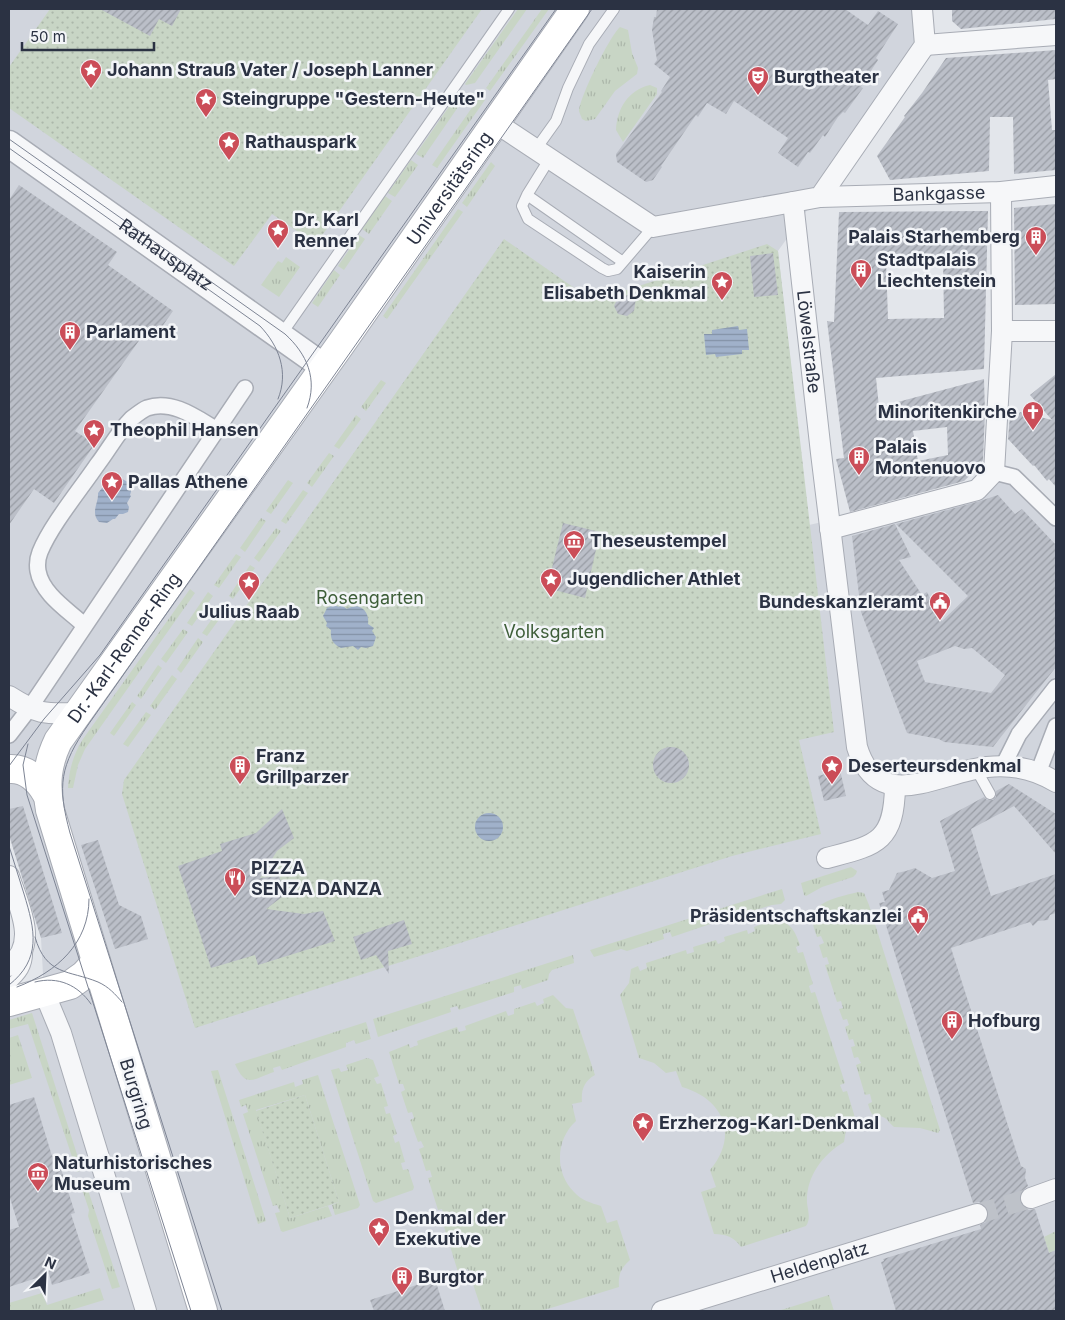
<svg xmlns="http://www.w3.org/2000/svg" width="1065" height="1320" viewBox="0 0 1065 1320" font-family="Inter,sans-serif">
<defs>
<pattern id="grass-tufts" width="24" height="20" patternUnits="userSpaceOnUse" patternTransform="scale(1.25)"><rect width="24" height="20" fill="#c8d5c5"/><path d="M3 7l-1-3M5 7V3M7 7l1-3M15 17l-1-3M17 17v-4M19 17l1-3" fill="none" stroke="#acb7aa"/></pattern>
<pattern id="park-dots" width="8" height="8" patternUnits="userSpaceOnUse" patternTransform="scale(1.25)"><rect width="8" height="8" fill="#c8d5c5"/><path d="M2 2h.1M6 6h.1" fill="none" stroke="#acb7aa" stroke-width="1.8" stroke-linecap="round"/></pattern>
<pattern id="water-rules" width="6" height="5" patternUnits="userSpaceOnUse" patternTransform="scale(1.25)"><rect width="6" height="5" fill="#a0b1ca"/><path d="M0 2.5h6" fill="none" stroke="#8391a6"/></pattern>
<pattern id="building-hatch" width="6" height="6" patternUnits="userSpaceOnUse" patternTransform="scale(1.25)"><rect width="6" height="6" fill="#bbbfc8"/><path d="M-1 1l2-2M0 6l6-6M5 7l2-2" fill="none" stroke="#989ca4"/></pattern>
</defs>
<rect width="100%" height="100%" fill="#e3e6eb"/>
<path fill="#d1d5dd" d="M9,9H923L925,45L778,251L809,525L1010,479L1056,527V1311H9V1005L44,992L41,938L9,835Z"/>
<path fill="url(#grass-tufts)" d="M518,9H527L475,83L466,85L465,84Z
M542,9H549L490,91L486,88Z
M620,27L628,30L632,53L638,68L637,74L615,91L595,119L586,121L582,119C582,118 579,112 579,111C580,97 609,37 620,27Z
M650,85L657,88V94L623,142L616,130C617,109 628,90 650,85Z
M467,94L423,158L416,154L455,98L460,95Z
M480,96L485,100L437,168L432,165Z
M411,160L418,165L395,197L388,193Z
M491,162L495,166L467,207L462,203Z
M385,196L392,201L369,234L362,229Z
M458,209L463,212L387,319L383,316Z
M359,235L365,239L344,270L338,266Z
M286,257L300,267L279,297L261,285L278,261L282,263Z
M334,270L340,275L318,307L312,303Z
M381,380L386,383L366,411L361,407Z
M356,415L361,419L339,449L334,446Z
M329,453L334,456L312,487L307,483Z
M288,480L293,483L271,514L266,511Z
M303,490L308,493L286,524L281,521Z
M261,518L266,521L245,552L240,548Z
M276,528L281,531L259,562L254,558Z
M236,554L241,557L219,588L214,585Z
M250,565L255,568L233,599L229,596Z
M190,589L195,593L85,749L78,765L73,788H68C69,770 73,755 83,739Z
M208,592L213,596L192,626L187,623Z
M224,602L229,606L207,636L202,633Z
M183,629L188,632L166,663L161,659Z
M198,638L203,642L181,673L177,669Z
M158,665L162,668L141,699L137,696Z
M172,675L177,679L155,710L150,706Z
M132,702L136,705L114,736L110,733Z
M146,712L151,715L128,747L123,744Z
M851,867L857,871L856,874L853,877L822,887L806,896L804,895L801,883Z
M782,889L785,900L781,904L772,905L736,916L733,912L726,914L728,918L672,937L670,932L663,934L664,939L627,951L621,949L594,957L590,950Z
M858,892L864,893L869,905L940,1130L938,1133L920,1128L894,1127C890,1124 888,1120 885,1118C873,1112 873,1121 868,1104L872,1102L870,1094L865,1095L856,1065L861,1063L858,1057L854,1058L851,1047L855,1046L853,1039L849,1040L845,1027L849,1025L847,1019L843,1020L839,1009L843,1008L841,1001L837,1002L825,965L829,964L827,957L823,958L819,945L824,943L821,936L817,937C815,931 812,925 813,918C814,900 844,896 858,892Z
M770,921C790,919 795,931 800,945L796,947L798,953L803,952L813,984L809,986L811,993L815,992L845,1083L840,1085L843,1092L847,1091L856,1121L846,1130L844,1142C822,1155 806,1177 807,1203C808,1211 811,1219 806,1226L741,1247C734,1237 726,1234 714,1234L701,1192L716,1187L710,1170C739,1136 724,1099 682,1087L676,1071L666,1073L654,1063L639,1058L620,995L629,983L631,969L638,966L640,971L647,968L646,963L686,950L687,954L694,952L693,947L716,940L718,944L725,941L724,937L747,930L748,934L755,931L754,927Z
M573,955L574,963L552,970L549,974L548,980L522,989L521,985L514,987V992L459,1010L457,1006L450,1008L451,1012L378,1037L373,1019Z
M553,995L566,1008L573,1009L595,1075C584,1081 581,1090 582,1102L572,1104L576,1121C556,1139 554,1172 574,1192C581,1200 591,1203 601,1206L607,1223L617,1220L630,1260C621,1268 618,1274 619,1287L541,1311H482L468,1269L458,1272L441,1217L444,1216L442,1209L438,1210L428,1178L432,1177L430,1170L426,1171L419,1149L424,1147L421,1141L418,1142L410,1120L414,1118L412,1112L408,1113L401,1092L405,1090L403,1084H399L389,1052L409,1044L410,1048L418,1045L417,1041L457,1027L459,1032L466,1030L465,1026L506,1011L508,1016L514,1014V1009L535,1002L537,1006L544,1003L543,999Z
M32,1013L82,1170L77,1172L28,1024L9,1029V1020Z
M366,1022L371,1039L356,1044L354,1040L346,1043V1047L282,1070L280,1066L273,1068L274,1072C253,1079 246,1089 235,1064Z
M18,1035L32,1078L9,1085V1038Z
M367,1058L373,1060L379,1076L374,1078L377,1084L381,1083L388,1106L384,1107L386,1114L390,1113L397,1134L393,1136L395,1143L399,1141L405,1162L401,1163L403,1170L408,1169L414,1187L413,1190L376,1203L373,1201L331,1070L339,1068L341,1072L348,1070L346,1065Z
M218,1070L266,1221L258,1224L211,1071Z
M318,1075L360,1205L358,1208L335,1215L332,1205L339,1202L305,1095L256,1110L290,1218L328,1206L332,1216L283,1232L281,1231L275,1213L280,1212L277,1205L273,1206L243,1114L248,1112L246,1105L241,1107L239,1100L294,1082L295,1087L303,1084L302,1080Z
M86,1184L120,1287L112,1289L88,1216L89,1210L81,1186Z
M1056,1231V1250L1049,1253L1044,1237Z
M100,1288L104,1300L68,1311H9V1303L42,1293L47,1305Z
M829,1295L834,1311H778Z"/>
<path fill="url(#park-dots)" d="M50,9H482L316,244L272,214L234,266L9,108V67Z
M504,239L593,301L767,244L778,251L834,732L799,740L821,834L732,856L195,1028L122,794L124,780Z
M305,1095L339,1202L290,1218L256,1111Z"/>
<path fill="url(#water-rules)" d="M738,326L739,330L747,329L749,350H742V354L716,357L715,354L706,355L704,334H712V330Z
M122,479C130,482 133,487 130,495L131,496L127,503L129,507L128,512L123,514H119L115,519H113L107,523L99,522C90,512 99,503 98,493L102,488L107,489L111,483L112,484Z
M334,605L339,607L341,605L347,609C359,601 370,611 368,624L374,628L372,631L376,637L373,646L366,648L361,647L358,650L353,646L341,648C333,644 330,639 331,630L326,626L327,623L323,616L327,608Z
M475 827a14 14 0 1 1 28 0a14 14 0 1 1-28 0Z"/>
<path fill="url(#building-hatch)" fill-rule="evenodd" d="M100,9H181L172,26L159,19L150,36Z
M657,9H845L868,25L878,11L898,24L876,58L878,60L865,80L861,87L863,88L845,113L843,112L838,117L825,137L823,135L810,153L808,152L798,167L778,153L788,138L734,101L726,114L707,103L698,117L696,115L661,166L662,167L653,180L646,182L617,162L616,154L662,92L661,91L670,77L654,64L657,60L652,30L654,17H656Z
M952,9H1056V19L961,29L952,21Z
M1056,50V79L1048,80L1052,130H1056V170L1014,174L1013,117H990L989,171L890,180L877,156L905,117L904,116L922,93L946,58Z
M19,185L117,252L108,265L173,311L152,341L143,335L75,431L95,444L54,503L34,489L9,525V200Z
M1056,204V304L1015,305L1014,208Z
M988,211L984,369L876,378L879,407L984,379L985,413L983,460L979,467L964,481L850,512L836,459L844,458L827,321L834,322L839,212ZM943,259L944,318L888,319L886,260ZM947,427L948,455L918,461L913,431Z
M773,253L778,295L754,297L750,256Z
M637,292L634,311L627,316L618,314L614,306L618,298Z
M1056,374V487L1049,479L1047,481L1034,465L1033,466L1008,439L1010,415L1017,418L1020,412L1052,420L1030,395Z
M998,495L1015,514L1022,509L1056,545V667L993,747L944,742L939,739L907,733L861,612L852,536L895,524L911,557L899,560L922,595L927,592L934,606L935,605L942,621L968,596L896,524L980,501ZM955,646L964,649L972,648L1005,675L991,693L925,682L917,661Z
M563,523L600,532L585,598L547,588Z
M653 765a18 18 0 1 1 36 0a18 18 0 1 1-36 0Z
M840,770L846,796L824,801L818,776Z
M1009,784L1056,814V854L1014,806L971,829L991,896L1056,874V913L1050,915L1048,920L1038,921L1033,926L1030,922L951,948L1021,1166L1026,1169L1025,1178L1028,1186L1022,1191L1019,1196L1020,1202L1024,1207L1029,1210L1035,1209L1049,1253L1056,1250V1311H896L881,1262L884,1261L883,1259L981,1229L980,1225L986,1222L989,1216L988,1210L985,1205L979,1202L973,1203L879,903L885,902L882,892L889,890L897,873L906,871L915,868L932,878L955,871L940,821L984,797L987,800H993L996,797V791Z
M23,806L62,933L41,938L9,835V809Z
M282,809L294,838L277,851L260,878L279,876L286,894L266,909L304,914L323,911L335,941L258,965L255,955L211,968L178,866L222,851L220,844L256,833Z
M98,840L119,905L141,916L148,939L115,949L81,845Z
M404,920L412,944L388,951L389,974L376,955L361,960L353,937Z
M34,1097L52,1156L56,1155L61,1169L75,1213L71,1214L90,1273L52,1285L49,1274L9,1287V1230L19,1227L9,1195V1105Z
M435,1279L445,1311H374L370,1300Z"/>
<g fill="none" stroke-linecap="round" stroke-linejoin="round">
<path stroke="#bec2c9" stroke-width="20" stroke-dasharray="20 10" stroke-linecap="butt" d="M977,1214L1031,1198"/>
<g stroke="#a8acb5" stroke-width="12">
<path id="service" d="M536,149L556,121L568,88L589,44L614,9
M550,158L527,195L522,206L528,219L602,268L608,271L617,269L653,227
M527,195L623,262
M281,335L509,9
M976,769L990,794
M9,985C21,975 28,966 27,950"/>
</g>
<g stroke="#a8acb5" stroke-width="18">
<path id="pedestrian" d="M994,472L1014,477L1056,518
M84,625C68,610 42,594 38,571C37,565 38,557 40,552C51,525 80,490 97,465C108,451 118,432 131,419C135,416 142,410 147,408C172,399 197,418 217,430
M9,735L29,709L245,388
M1003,766L1019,734L1056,687
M1038,773L1056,726"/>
</g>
<g stroke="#a8acb5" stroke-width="22">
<g id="minor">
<path id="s1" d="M922,9L925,45L820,197L793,202L821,453L857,747C878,816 939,772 987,767C1012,764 1035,769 1056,782"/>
<path d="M925,45L1056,35"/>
<path d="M496,123L653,227L793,202"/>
<path id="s2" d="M820,197L1001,192L1056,186"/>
<path d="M1002,331H1056"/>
<path d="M830,529L977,490L994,472L1002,331L1001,192"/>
<path d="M9,696C39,715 44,714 79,713"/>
<path d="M827,858C876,845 894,843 895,786"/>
<path d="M9,876C18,904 40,945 9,966"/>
<path d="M44,992L61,1033L146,1311"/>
<path d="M1031,1198L1056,1189"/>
<path id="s3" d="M662,1311L977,1214"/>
</g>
</g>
<g stroke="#a8acb5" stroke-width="29">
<g id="tertiary">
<path id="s4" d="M9,144L324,367"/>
</g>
</g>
<g stroke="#a8acb5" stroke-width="30">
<g id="secondary">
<path d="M9,769C26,768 38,779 46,793"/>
<path d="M9,1002L70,985L84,975L96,962"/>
<path id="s5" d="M203,1311L50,810C45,784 47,764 58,741L341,344L575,9"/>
</g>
</g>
<use href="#service" stroke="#f6f7f9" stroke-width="10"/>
<use href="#pedestrian" stroke="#f6f7f9" stroke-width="15"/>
<use href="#minor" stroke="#f6f7f9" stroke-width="20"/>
<use href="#tertiary" stroke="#f6f7f9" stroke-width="26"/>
<use href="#secondary" stroke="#fff" stroke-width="28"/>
<path stroke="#7d8494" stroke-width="1" d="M9,139L285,334C307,354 318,379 307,408
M9,148L260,326C279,346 289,372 278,399
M28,744L23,765L27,795L191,1311
M9,766L44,719L100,655L556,9
M9,846C14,862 19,878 24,894C35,930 42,959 9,985
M35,937C46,976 69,970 98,982C109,987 115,994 122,1002
M35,982C58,976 78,985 91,1004
M17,987C57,972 89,943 89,899
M222,1311L70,833C57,785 60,766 88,725L592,9"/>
</g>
<defs>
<g id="sight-pin" transform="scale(1.125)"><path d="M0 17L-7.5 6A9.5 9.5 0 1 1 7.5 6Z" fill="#cb4d58" stroke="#f3f5f8"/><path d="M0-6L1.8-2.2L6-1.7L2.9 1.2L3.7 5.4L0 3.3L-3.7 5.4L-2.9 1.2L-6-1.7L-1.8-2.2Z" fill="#fff"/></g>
<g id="theatre-pin" transform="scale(1.125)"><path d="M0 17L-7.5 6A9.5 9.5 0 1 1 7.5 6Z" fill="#cb4d58" stroke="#f3f5f8"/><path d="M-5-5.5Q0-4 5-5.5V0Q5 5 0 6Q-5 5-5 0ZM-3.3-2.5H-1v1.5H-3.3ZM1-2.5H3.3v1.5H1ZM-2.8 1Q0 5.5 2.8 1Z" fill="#fff"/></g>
<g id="building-pin" transform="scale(1.125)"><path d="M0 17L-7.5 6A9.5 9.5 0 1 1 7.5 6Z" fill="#cb4d58" stroke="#f3f5f8"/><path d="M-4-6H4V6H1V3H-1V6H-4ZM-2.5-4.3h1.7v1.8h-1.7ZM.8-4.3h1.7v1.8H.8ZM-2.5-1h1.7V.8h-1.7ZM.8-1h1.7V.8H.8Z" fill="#fff"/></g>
<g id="church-pin" transform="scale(1.125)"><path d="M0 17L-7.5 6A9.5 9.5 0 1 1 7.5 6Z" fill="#cb4d58" stroke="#f3f5f8"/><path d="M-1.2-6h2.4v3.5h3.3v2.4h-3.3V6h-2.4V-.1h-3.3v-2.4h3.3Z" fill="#fff"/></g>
<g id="museum-pin" transform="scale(1.125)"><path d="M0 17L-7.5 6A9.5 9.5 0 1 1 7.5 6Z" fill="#cb4d58" stroke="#f3f5f8"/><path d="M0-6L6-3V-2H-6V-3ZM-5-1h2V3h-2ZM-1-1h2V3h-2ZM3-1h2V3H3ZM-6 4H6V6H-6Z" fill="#fff"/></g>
<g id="civic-pin" transform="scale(1.125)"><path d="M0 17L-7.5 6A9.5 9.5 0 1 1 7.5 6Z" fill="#cb4d58" stroke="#f3f5f8"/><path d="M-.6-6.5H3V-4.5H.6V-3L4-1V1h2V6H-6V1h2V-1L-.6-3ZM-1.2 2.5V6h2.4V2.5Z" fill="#fff"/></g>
<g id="restaurant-pin" transform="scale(1.125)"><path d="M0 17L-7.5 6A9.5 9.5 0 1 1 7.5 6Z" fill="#cb4d58" stroke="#f3f5f8"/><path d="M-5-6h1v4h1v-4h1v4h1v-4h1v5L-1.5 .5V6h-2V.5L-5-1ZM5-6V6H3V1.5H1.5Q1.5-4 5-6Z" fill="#fff"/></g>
</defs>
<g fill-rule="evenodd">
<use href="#sight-pin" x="91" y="70"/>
<use href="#theatre-pin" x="758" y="77"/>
<use href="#sight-pin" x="206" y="99"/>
<use href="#sight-pin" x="229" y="142"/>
<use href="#sight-pin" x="278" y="230"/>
<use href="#building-pin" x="1036" y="237"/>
<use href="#building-pin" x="861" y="270"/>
<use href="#sight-pin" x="722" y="282"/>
<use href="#building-pin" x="70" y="332"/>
<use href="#church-pin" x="1033" y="412"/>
<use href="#sight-pin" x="94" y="430"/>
<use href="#building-pin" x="859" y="457"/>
<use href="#sight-pin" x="112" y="482"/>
<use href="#museum-pin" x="574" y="541"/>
<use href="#sight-pin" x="551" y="579"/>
<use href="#sight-pin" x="249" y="582"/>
<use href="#civic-pin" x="940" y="602"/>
<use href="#building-pin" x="240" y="766"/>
<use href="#sight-pin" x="832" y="766"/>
<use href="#restaurant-pin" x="235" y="878"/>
<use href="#civic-pin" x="918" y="916"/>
<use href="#building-pin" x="952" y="1021"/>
<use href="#sight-pin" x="643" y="1123"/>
<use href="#museum-pin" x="38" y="1173"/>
<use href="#sight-pin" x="379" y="1228"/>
<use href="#building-pin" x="402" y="1277"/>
</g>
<g text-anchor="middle" stroke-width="5" stroke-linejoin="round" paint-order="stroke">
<g font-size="18" font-weight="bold" fill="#2b3243" stroke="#f3f5f8" text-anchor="start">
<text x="107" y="76">Johann Strauß Vater / Joseph Lanner</text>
<text x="774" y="83">Burgtheater</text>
<text x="222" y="105">Steingruppe "Gestern-Heute"</text>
<text x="245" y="148">Rathauspark</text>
<text x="294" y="226">Dr. Karl<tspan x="294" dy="21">Renner</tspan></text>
<text x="1020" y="243" text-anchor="end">Palais Starhemberg</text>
<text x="877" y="266">Stadtpalais<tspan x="877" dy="21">Liechtenstein</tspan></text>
<text x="706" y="278" text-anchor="end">Kaiserin<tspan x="706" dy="21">Elisabeth Denkmal</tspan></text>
<text x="86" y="338">Parlament</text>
<text x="1017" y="418" text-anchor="end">Minoritenkirche</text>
<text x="110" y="436">Theophil Hansen</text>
<text x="875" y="453">Palais<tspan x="875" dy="21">Montenuovo</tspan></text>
<text x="128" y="488">Pallas Athene</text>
<text x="590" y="547">Theseustempel</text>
<text x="567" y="585">Jugendlicher Athlet</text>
<text x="924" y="608" text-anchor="end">Bundeskanzleramt</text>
<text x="249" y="618" text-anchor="middle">Julius Raab</text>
<text x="256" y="762">Franz<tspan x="256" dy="21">Grillparzer</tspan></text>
<text x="848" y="772">Deserteursdenkmal</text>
<text x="251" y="874">PIZZA<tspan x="251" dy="21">SENZA DANZA</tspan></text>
<text x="902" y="922" text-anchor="end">Präsidentschaftskanzlei</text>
<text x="968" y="1027">Hofburg</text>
<text x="659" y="1129">Erzherzog-Karl-Denkmal</text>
<text x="54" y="1169">Naturhistorisches<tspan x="54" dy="21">Museum</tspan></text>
<text x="395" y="1224">Denkmal der<tspan x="395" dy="21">Exekutive</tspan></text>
<text x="418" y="1283">Burgtor</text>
</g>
<g font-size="18" fill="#2b3243" stroke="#f3f5f8">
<text dy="6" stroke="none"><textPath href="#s5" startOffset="1272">Universitätsring</textPath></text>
<text dy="6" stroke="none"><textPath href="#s2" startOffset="119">Bankgasse</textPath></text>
<text dy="6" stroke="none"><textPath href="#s4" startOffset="192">Rathausplatz</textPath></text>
<text dy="6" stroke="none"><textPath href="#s1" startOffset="389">Löwelstraße</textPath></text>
<text dy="6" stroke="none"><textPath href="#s5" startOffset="709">Dr.-Karl-Renner-Ring</textPath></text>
<text transform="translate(136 1094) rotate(73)" y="6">Burgring</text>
<text dy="6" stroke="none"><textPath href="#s3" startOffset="165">Heldenplatz</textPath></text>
</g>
<g font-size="18" fill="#3e5e39" stroke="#f3f5f8">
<text x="370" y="604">Rosengarten</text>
<text x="554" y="638">Volksgarten</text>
</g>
</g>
<rect width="1065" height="1320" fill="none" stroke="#2b3243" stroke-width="20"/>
<g transform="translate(45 1275) rotate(24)" stroke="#f3f5f8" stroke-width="4" paint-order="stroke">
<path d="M0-4L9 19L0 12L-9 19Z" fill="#2b3243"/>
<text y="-8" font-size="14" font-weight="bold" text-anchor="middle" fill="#2b3243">N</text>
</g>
<path d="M22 42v8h132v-8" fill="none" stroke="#2b3243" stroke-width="2.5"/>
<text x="30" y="42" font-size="15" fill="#2b3243" stroke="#f3f5f8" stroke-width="4" paint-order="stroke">50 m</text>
</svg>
